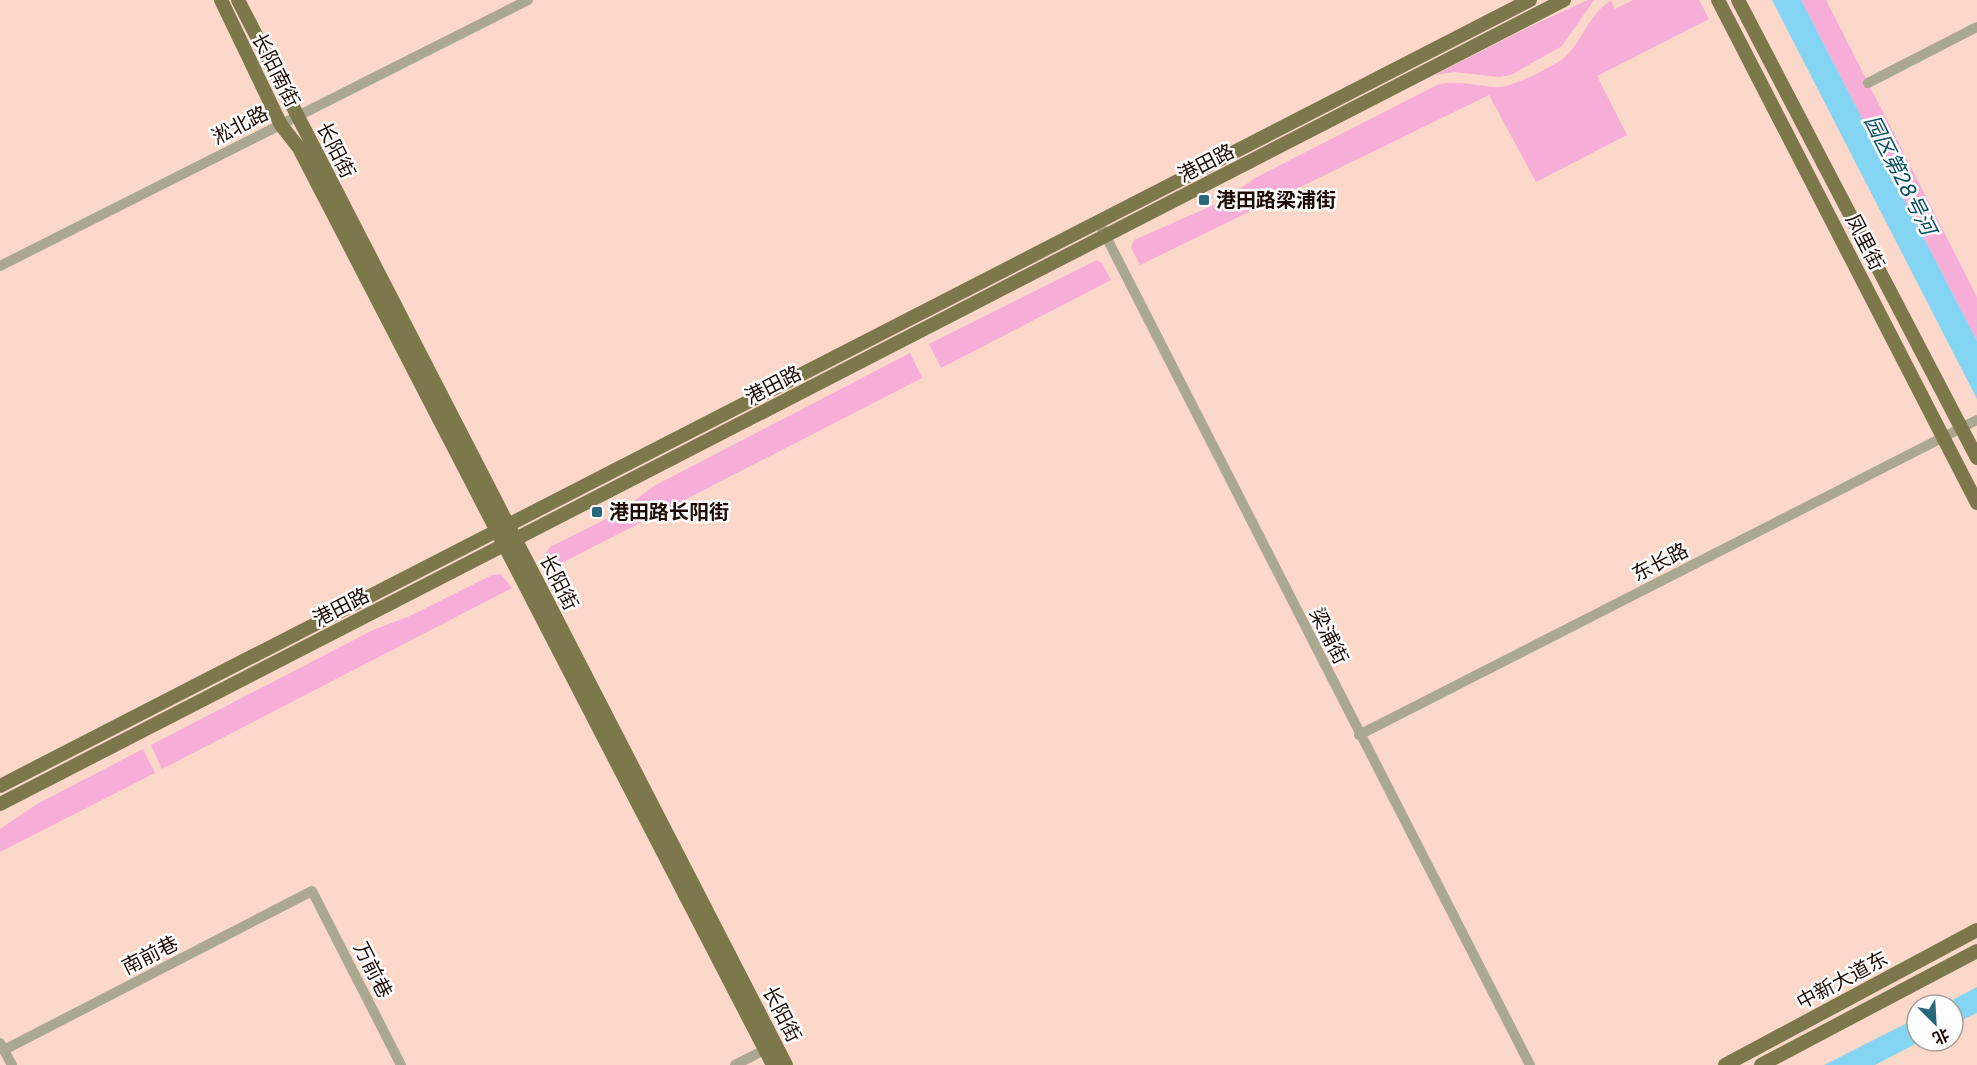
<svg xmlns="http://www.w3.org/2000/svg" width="1977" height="1065" viewBox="0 0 1977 1065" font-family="Inter,'Noto Sans SC',sans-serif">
<rect width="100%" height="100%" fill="#fbd8ca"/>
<path fill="#f6add8" d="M1588,0H1594L1562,46L1511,75L1499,77L1454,72L1435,75L1535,24Z
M1633,0H1699L1709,19L1597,76L1627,135L1536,182L1489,95L1140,265L1131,248L1134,240L1223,201L1255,178L1439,84C1458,80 1478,86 1498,87C1513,87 1553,67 1565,57C1583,41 1588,14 1611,1L1615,9Z
M1801,0H1826L1977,297V341Z
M1097,260L1102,263L1111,280L941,368L929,344Z
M910,353L922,378L550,569L544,555L550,547L618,513L654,486Z
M501,574L512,588L162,769L151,745L373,630L410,616L492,575Z
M143,749L155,773L0,852V829L37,804Z"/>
<path fill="#83d5f3" d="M1772,0H1801L1977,341V399Z
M1977,987V1013L1953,1024V1005H1943Z
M1917,1018V1041H1921L1875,1065H1824Z"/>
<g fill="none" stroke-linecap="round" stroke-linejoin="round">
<path stroke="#aaa890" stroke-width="10" d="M1868,83L1977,27
M1098,221L1530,1065
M0,266L528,0
M1359,735L1977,420
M0,1043L12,1065
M4,1050L312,891L401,1065
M735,1065L770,1047"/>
<path stroke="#7c784c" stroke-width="14" d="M221,0L281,125L299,148L773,1065
M238,0L786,1065
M1718,0L1977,503
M1738,0L1977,458
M0,786L1530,0
M0,804L1564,0
M1725,1065L1977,930
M1761,1065L1977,951"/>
</g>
<g fill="#28677c" stroke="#fff" stroke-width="2">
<rect x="1198" y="194" width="12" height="12" rx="3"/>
<rect x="591" y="506" width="12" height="12" rx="3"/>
</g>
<g text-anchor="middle" stroke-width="5" stroke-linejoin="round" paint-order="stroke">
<g font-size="20" fill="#1e0b04" stroke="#fff">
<text transform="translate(276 70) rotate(63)" y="7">长阳南街</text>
<text transform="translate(240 125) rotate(-27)" y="7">淞北路</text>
<text transform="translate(336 150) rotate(63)" y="7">长阳街</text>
<text transform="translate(1206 163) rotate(-27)" y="7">港田路</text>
<text transform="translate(1865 242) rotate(63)" y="7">凤里街</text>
<text transform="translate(773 385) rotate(-27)" y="7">港田路</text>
<text transform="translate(1660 562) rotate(-27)" y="7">东长路</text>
<text transform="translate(559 582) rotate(63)" y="7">长阳街</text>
<text transform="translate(341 607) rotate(-27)" y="7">港田路</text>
<text transform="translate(1329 636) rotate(63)" y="7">梁浦街</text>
<text transform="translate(150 955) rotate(-27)" y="7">南前巷</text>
<text transform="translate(373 970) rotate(63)" y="7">万前巷</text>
<text transform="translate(1842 980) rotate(-28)" y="7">中新大道东</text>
<text transform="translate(782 1014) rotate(63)" y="7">长阳街</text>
</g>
<g font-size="20" font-weight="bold" fill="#1e0b04" stroke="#fff" text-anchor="start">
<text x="1216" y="207">港田路梁浦街</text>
<text x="609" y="519">港田路长阳街</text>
</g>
<g font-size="21" font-style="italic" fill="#014d61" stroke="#fff">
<text transform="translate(1900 175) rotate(63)" y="7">园区第28号河</text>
</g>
</g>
<g transform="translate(1935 1023) rotate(156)"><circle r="28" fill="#ffffff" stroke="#a59d9b" stroke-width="1.5"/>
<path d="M0-4.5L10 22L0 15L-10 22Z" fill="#28677c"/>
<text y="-9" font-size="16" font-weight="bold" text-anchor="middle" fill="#1e0b04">北</text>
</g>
</svg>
